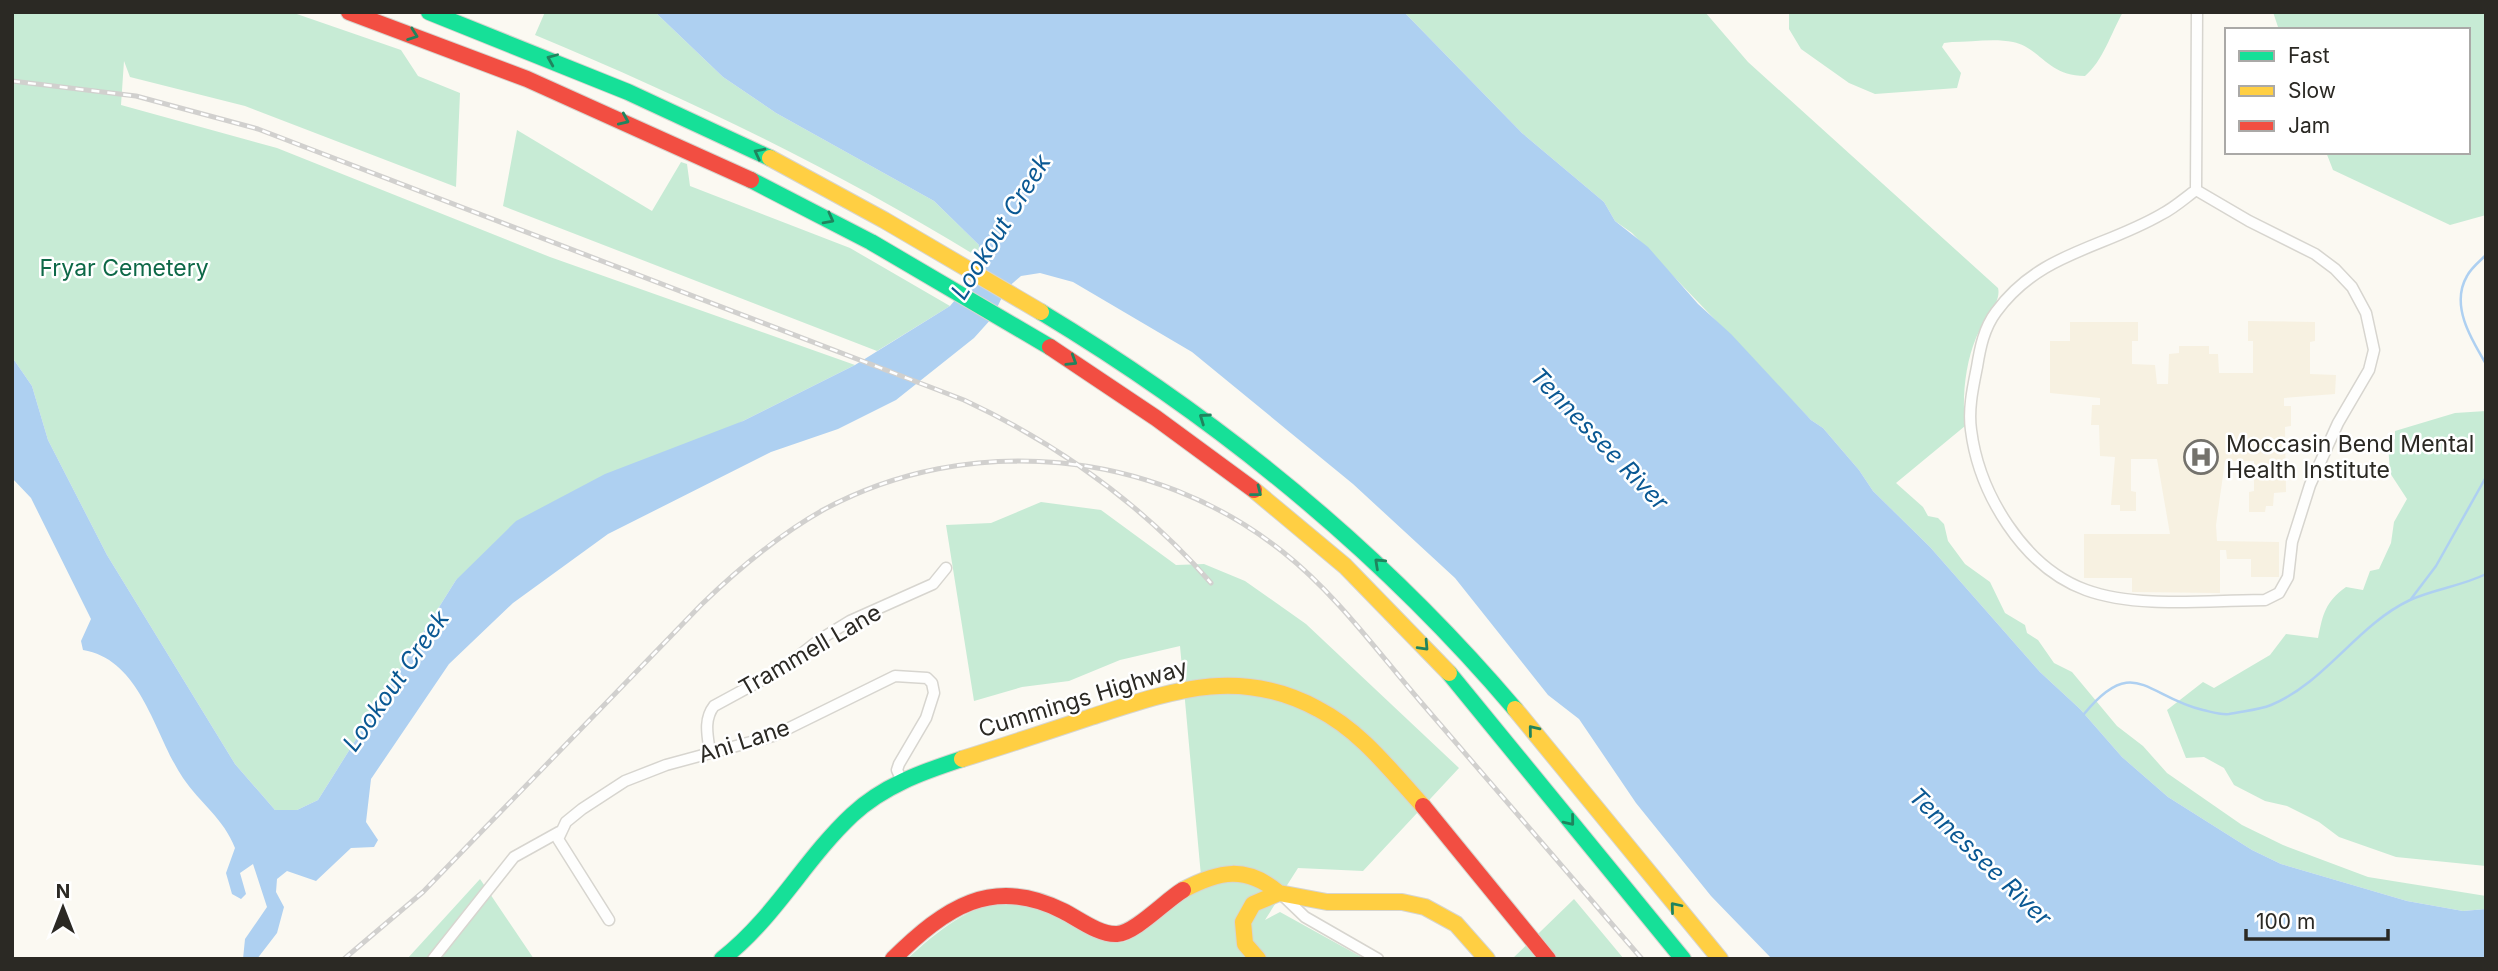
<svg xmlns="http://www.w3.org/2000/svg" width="2498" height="971" viewBox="0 0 2498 971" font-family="Inter,sans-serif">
<rect width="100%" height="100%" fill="#fbf9f2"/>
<path fill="#f7f1e1" d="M2248,321L2315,322V341L2310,342V374L2336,375L2335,394L2284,398V406H2291V426L2285,427L2286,492L2274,493L2273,506H2266L2265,512H2249V492L2254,491V461H2225L2216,525L2217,541L2279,542V577H2251V559H2227L2226,550H2220V593L2132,592V578H2084V534H2170L2157,459H2131V491L2136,492V511H2120V505H2111L2115,457L2100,456L2099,425H2091L2092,405H2100V398L2050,393V341H2070V322H2138V341H2132V364L2155,365L2157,384H2168L2169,354L2179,353V346H2209V354H2218L2219,373H2253V341H2248Z"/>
<path fill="#c7ebd5" d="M12,12H291L401,50L418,76L460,93L456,187L245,106L130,77L124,61L121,105L277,148L550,257L855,365L743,421L456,580L318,800L297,810H275L235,764L107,555L48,440L32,386L12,357Z
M545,12H655L723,77L776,113L934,201L979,245L978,257C836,170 689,99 535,35Z
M1404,12H1705L1748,62L1998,288C2002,302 1982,324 1976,338C1965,365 1962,397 1965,426L1896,483L1923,507L1928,516L1938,518L1944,524L1948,541L1965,564L1990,582L2005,613L2025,625L2027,633L2038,640L2054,663L2072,672L2117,726L2143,746L2167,773L2242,825L2283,845L2368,877L2486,896V909L2463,911L2407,901L2281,864L2252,850L2168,797L2122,757L2080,709L2040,672L1930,547L1873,491L1859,470L1823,428L1811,420L1632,233L1615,221L1604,202L1522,133Z
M1789,12H2123C2111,33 2103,61 2085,76C2047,76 2041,48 2013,42C1994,38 1971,42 1952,42L1944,43L1942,47L1961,73L1957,88L1875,94L1849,83L1801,49L1789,29Z
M2273,12H2486V215L2450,225L2333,170L2326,152H2468V30H2279Z
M517,130L652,211L681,162L687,164L690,186L850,248L950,306L877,351L503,206Z
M2486,411V866L2396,857L2339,837L2319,822L2287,806L2265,801L2234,785L2224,768L2204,757L2186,758L2167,710L2203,682L2214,688L2270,655L2286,634L2318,638C2323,614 2325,602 2346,587L2363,590L2370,571L2379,569L2391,543L2394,522L2407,499L2390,473L2388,443L2395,439V431L2455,413Z
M1041,502L1101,510L1176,565L1204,564L1245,581L1306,624L1459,768L1363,871L1298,868L1265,920L1280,912L1365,959H907C943,926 988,888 1039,907C1053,912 1065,921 1078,927C1092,934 1107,944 1123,942C1135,940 1181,896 1202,887L1180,646L1120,660L1069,681L1022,687L974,701L946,525L991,523Z
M480,879L534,959H407Z
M1574,899L1624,959H1512Z"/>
<path fill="#aed0f1" d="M655,12H1404L1522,133L1604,202L1615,221L1648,247L1698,304L1731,334L1811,420L1823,428L1859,470L1873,491L1930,547L2040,672L2080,709L2122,757L2168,797L2252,850L2281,864L2407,901L2463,911L2486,909V959H1772L1711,896L1636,803L1579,719L1548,695L1455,578L1353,484L1192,352L1073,282L1040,273L1021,276L1006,289L992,318L974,338L896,400L838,429L771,452L608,534L513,603L449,664L371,779L366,822L378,840L374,847L351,848L316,881L287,871L277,879L276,892L284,907L277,933L257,959H243L245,939L267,907L253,864L240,873L246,894L241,899L232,894L226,873L235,848C224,819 200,803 183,778C154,735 142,660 83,650L81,641L91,619L31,498L12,478V357L32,386L48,440L107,555L235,764L275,810H297L318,800L456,580L516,521L605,474L743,421L855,365L950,306L976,275L979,245L934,201L776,113L723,77Z"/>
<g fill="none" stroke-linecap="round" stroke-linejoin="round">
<path stroke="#aed0f1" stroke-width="2.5" d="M2486,255C2480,261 2471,268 2467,276C2450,305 2471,339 2486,364
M2411,599L2436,566L2486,477
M2084,714C2134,653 2147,697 2203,710C2212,712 2221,715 2229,714C2243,711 2259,710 2271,705C2326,682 2357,625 2410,600C2434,589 2462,586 2486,574"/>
<g stroke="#d7d5cf" stroke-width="13">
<path id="street" d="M2196,190L2249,221L2315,254L2335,269L2352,287L2366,313L2374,350L2369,370L2338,423L2310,485L2292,542L2288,577L2279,593L2265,600C2210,600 2138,609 2086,590C2023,567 1979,493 1971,430C1968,409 1973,387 1977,367C1980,348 1984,328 1996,312C2040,252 2102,249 2162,214C2174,208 2185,198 2196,190Z
M2196,190L2197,12
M710,753C708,737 703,720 714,706L782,669L819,640L850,621L933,584L946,568
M1280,893L1305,917L1378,959
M609,920L558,839L566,822L582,809L625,781L666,765L773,736L895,676L927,678L932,683L934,693L926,718L899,764L897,770L902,781
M433,959L514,857L559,832"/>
</g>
<g stroke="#d7d5cf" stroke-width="18">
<path id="fast" d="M429,12L628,92L770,158
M751,180L871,242L1050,347
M1041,312C1220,420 1379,549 1515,709
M1449,673L1683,959
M722,959C775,918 804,860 852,815C883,786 922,772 962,759"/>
</g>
<g stroke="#d7d5cf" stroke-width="18">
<path id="slow" d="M770,158L884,220L1041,312
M1254,490L1345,566L1449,673
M1515,709L1720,959
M962,759C1004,746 1046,732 1088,718C1169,692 1237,665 1318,709C1361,731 1391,771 1423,806
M1183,890C1219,871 1246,865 1279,893
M1258,959L1245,944L1243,922L1253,904L1279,893L1327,902H1402L1425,907L1456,924L1487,959"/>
</g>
<g stroke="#d7d5cf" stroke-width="18">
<path id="jam" d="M349,12L527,79L751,180
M1050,347L1156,418L1254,490
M1423,806L1548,959
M893,959C945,908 992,875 1063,911C1079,919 1099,935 1117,934C1135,933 1166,900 1183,890"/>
</g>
<use href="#street" stroke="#fefefd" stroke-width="10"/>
<use href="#fast" stroke="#16e098" stroke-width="16"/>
<use href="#slow" stroke="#ffcf43" stroke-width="16"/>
<use href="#jam" stroke="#f24e42" stroke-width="16"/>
<g stroke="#d1d0ce" stroke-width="5">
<path id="rail" d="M12,81L136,96L258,129L964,400C1058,444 1142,504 1211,583
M344,959L423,892L701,605C738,569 777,536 823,510C969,431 1154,449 1283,552C1335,593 1377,651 1420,701C1494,787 1568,873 1642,959"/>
</g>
<use href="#rail" stroke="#fff" stroke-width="2.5" stroke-dasharray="8" stroke-linecap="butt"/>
</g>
<defs><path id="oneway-chevron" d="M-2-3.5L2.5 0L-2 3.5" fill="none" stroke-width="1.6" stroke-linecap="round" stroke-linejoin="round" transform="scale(1.75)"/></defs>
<g stroke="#20845e">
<use href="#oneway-chevron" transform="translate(413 35) rotate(20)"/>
<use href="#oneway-chevron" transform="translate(552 59) rotate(-157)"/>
<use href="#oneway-chevron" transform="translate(624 120) rotate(24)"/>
<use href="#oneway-chevron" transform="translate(759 153) rotate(-153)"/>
<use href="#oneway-chevron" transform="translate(829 219) rotate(28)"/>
<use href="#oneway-chevron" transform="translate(1072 361) rotate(32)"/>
<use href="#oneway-chevron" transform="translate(1204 418) rotate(-145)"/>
<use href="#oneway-chevron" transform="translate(1257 492) rotate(38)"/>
<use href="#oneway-chevron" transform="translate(1379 563) rotate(-137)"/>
<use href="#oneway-chevron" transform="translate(1424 646) rotate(47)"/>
<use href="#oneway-chevron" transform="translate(1533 730) rotate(-129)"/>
<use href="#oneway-chevron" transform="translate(1570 821) rotate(51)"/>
<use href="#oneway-chevron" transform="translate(1675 907) rotate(-130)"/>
</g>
<defs>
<g id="hospital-ring" transform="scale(1.75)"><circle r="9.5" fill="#fff" stroke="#74726c" stroke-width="1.5"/><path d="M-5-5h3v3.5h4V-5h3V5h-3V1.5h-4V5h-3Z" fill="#74726c"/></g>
</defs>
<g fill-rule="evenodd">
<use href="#hospital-ring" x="2201" y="457"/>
</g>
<g text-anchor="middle" stroke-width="5" stroke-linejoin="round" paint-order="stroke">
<g font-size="23" fill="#0d6847" stroke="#fff">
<text x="124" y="276">Fryar Cemetery</text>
</g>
<g font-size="23" fill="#2b2924" stroke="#fff" text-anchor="start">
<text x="2226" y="452">Moccasin Bend Mental<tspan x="2226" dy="26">Health Institute</tspan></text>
</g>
<g font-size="23" fill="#2b2924" stroke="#fff">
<text transform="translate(810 650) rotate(-30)" y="8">Trammell Lane</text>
<text transform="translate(1083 698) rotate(-17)" y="8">Cummings Highway</text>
<text transform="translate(744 741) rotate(-18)" y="8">Ani Lane</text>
</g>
<g font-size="24" font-style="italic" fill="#0a5893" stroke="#fff">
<text transform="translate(1001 227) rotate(-58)" y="8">Lookout Creek</text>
<text transform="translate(1599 439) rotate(46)" y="8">Tennessee River</text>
<text transform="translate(396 681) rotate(-55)" y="8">Lookout Creek</text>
<text transform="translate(1980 857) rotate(44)" y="8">Tennessee River</text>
</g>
</g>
<rect width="2498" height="971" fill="none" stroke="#2b2924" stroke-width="28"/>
<rect x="2225" y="28" width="245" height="126" fill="#ffffff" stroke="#aaa9a7" stroke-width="2"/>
<rect x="2239" y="51" width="35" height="10" fill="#16e098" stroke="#aaa9a7" stroke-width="2"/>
<text x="2288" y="63" font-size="21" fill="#2b2924">Fast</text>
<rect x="2239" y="86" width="35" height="10" fill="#ffcf43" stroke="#aaa9a7" stroke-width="2"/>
<text x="2288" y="98" font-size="21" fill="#2b2924">Slow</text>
<rect x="2239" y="121" width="35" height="10" fill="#f24e42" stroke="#aaa9a7" stroke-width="2"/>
<text x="2288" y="133" font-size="21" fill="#2b2924">Jam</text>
<g transform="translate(63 908)" stroke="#ffffff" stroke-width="5" paint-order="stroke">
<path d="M0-5L12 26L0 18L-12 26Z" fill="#2b2924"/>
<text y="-10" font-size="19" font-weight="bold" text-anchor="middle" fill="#2b2924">N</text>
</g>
<path d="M2246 929v10h142v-10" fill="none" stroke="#2b2924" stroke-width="3.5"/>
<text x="2256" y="929" font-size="21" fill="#2b2924" stroke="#ffffff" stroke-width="5" paint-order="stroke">100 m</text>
</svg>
